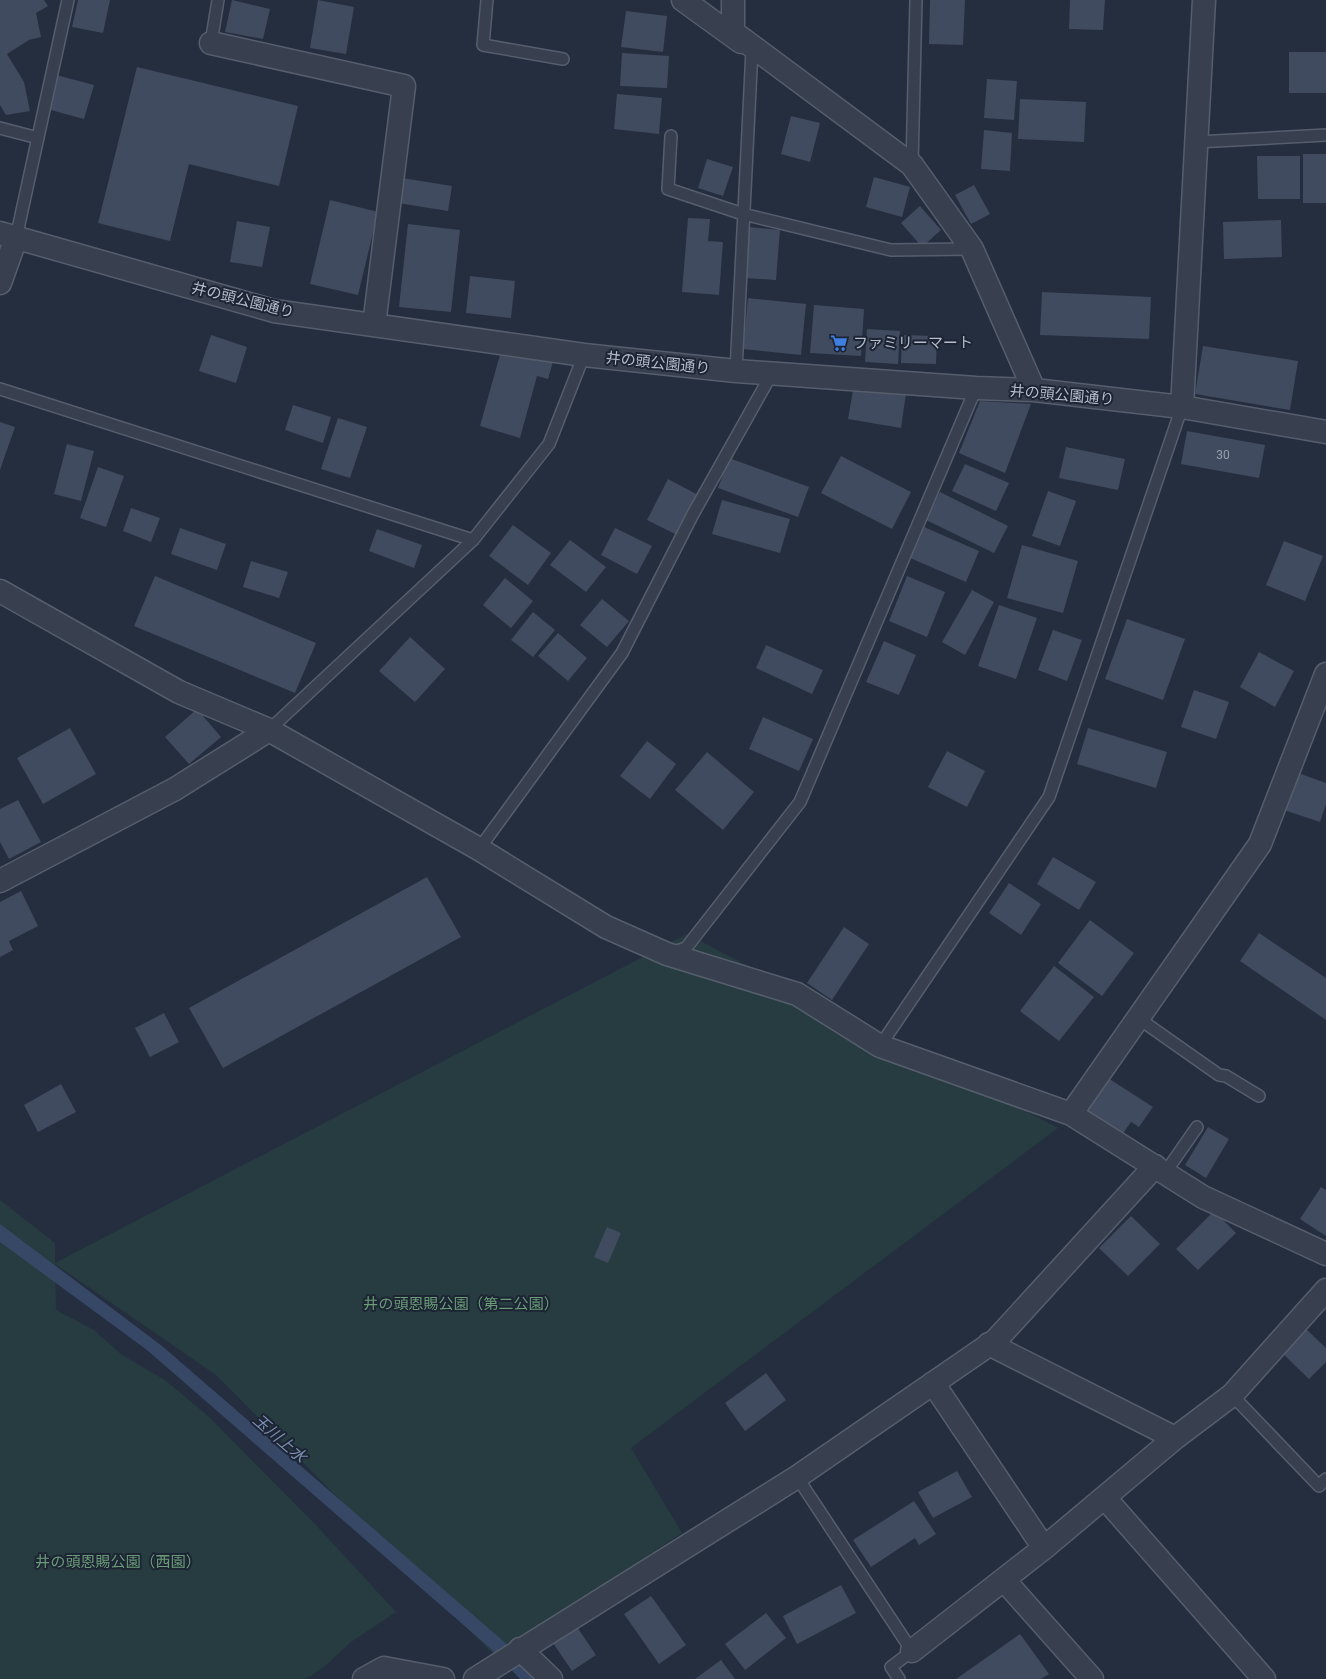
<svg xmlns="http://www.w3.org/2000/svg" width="1326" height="1679" viewBox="0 0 1326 1679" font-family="Roboto,'Noto Sans JP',sans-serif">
<rect width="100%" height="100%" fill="#242e3f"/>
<path fill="#263c40" d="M687,934L1058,1128L631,1448L682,1533L496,1657L216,1375L55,1264L56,1310L94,1330L122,1355L165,1380L208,1416L315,1524L396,1612L351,1642L324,1667L306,1679H0V1200L55,1243V1263Z"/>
<path fill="#374867" d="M0,1224L162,1346L502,1640L541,1679H520L490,1648L147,1350L0,1242Z"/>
<path fill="#404b5f" d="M0,0H44L48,6L36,13L41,37L29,40L7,54L24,82L30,111L6,115L0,105Z
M78,0H110L103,33L72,27Z
M232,0L270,9L263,39L225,32Z
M318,0L354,7L346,54L310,48Z
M930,0H965L963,45L929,44Z
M1070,0H1105L1103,30L1069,29Z
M626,11L667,16L663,52L621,47Z
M1289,52H1326V93H1289Z
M622,53L669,56L667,88L620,86Z
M137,67L298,106L279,186L189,164L170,241L98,223Z
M56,75L94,85L84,119L47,109Z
M987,79L1017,81L1014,120L984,118Z
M617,94L662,98L659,134L614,129Z
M1020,99L1086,102L1084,142L1018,139Z
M791,116L820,123L810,162L781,154Z
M984,130L1012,133L1010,171L981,169Z
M1303,154H1326V203H1303Z
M1257,156H1300V199H1258Z
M707,159L733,167L723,196L698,188Z
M874,177L910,187L902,217L866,207Z
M402,178L452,186L448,211L398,203Z
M974,185L990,214L971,224L955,195Z
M330,200L378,212L358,295L310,284Z
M920,206L941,230L922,247L901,223Z
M688,218L710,219L708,241L723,242L719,295L682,292Z
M1281,220L1282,257L1224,259L1223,222Z
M237,221L270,227L262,267L230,262Z
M408,224L460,230L451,312L399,307Z
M749,227L780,230L776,280L745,278Z
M470,276L515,281L511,318L466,313Z
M1042,292L1151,297L1149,339L1040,335Z
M748,298L806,304L801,355L743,349Z
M814,305L864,309L861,356L810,353Z
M867,329L900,331L898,364L865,362Z
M211,335L247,347L236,383L199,371Z
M902,335L937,336L936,364L901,363Z
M503,344L554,358L548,379L537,376L520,438L480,426Z
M1203,346L1298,361L1290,410L1195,394Z
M854,385L906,393L901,428L848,419Z
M980,401L1031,404L1005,473L959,453Z
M293,405L331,417L323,443L285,430Z
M338,418L367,427L350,478L321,469Z
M0,422L15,427L0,470Z
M1187,431L1265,445L1259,478L1181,464Z
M67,444L94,451L81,501L54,494Z
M1066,447L1125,459L1118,490L1059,478Z
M841,456L911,492L892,529L821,493Z
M729,458L809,487L798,517L718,488Z
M965,464L1009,483L996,511L952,491Z
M98,467L124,476L106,527L80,518Z
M668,479L698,495L677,535L647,520Z
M1048,491L1076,501L1060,546L1032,536Z
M940,492L1008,526L994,553L926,520Z
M722,500L790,519L780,553L712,534Z
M131,508L160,518L151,542L123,531Z
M513,525L551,553L528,585L489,556Z
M924,527L979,551L966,582L910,558Z
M180,528L226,544L217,570L171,554Z
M615,528L652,546L637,574L601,555Z
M377,529L422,545L414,568L369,551Z
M570,540L606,567L586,592L550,565Z
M1284,541L1323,556L1305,601L1266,585Z
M1022,545L1078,561L1063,613L1007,598Z
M251,561L288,572L279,598L243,587Z
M155,576L316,643L295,693L134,626Z
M907,576L945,592L927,637L889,621Z
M505,578L533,601L511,628L483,605Z
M972,590L994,602L965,655L942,642Z
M602,599L629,621L607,647L580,625Z
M999,605L1037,618L1016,679L978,666Z
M533,612L555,630L533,657L511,640Z
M1127,619L1185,639L1163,700L1105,679Z
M1053,630L1082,640L1067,681L1038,670Z
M558,633L587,658L568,681L538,656Z
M410,637L445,669L415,702L379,671Z
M884,641L916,655L899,695L866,682Z
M766,645L823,670L812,694L756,668Z
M1259,652L1294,671L1275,707L1240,687Z
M1194,690L1229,702L1216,739L1181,727Z
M197,709L221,737L189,764L165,737Z
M763,717L813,739L799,771L749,749Z
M70,728L96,774L43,804L17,758Z
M1088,728L1167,752L1156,788L1077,764Z
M647,741L676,764L650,799L620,776Z
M947,751L985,771L967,807L928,787Z
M707,752L754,792L723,830L675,790Z
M1298,773L1326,783V804L1320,822L1284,810Z
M18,800L41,842L9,859L0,842V809Z
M1053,857L1096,882L1079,910L1037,884Z
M427,877L461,937L223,1068L189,1008Z
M1009,883L1041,904L1021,935L989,913Z
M21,891L38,926L9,941L13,950L0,957V902Z
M1090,920L1134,953L1102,996L1058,963Z
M844,927L869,944L832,1000L807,983Z
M1259,933L1326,978V1020L1240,961Z
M1054,966L1094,997L1059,1041L1020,1011Z
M164,1013L179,1042L150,1057L135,1028Z
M1108,1078L1153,1107L1139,1127L1131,1122L1122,1135L1086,1112Z
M61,1084L76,1112L38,1132L24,1105Z
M1208,1127L1229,1139L1206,1178L1185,1165Z
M1321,1187L1326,1190V1236L1300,1219Z
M1214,1211L1236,1233L1198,1270L1176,1249Z
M1131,1216L1160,1244L1128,1276L1099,1248Z
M607,1227L621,1233L608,1263L594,1257Z
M1305,1328L1326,1348V1362L1309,1379L1281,1352Z
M766,1373L786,1400L745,1431L725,1403Z
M957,1471L972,1497L933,1518L918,1492Z
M914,1501L936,1534L919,1545L915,1538L871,1567L853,1540Z
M841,1585L856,1613L797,1644L783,1616Z
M651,1596L686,1645L659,1664L624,1614Z
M766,1613L786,1638L745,1670L725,1644Z
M575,1624L596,1655L572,1671L551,1640Z
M1020,1634L1049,1674L1041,1679H956Z
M721,1660L735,1679H695Z"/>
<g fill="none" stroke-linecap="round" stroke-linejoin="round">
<g stroke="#565e6d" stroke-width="14">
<path id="service" d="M487,0L483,45L563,59
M211,43L218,0
M0,128L38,138
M671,136L668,189L743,214L891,250L972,249
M1197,142L1326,135
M912,165L916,0
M16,238L68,0
M736,371L752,50
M0,389L473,540
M269,730L473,540L549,444L584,355
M479,849L622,653L693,514L771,375
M671,953L686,948L800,802L976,388
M1138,1018L1219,1075L1226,1076L1259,1096
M880,1046L1049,797L1182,407
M1165,1173L1197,1127
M1232,1395L1319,1486L1326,1479
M797,1477L912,1651L891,1667L899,1679"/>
</g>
<g stroke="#565e6d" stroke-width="25">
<path id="minor" d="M683,0L741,42
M733,0V32L912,165L972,249L1034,390
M211,43L404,86L374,325
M0,233L274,311L584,355L736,371L976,388L1034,390L1182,407L1326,432
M0,283L16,238
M1182,407L1204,0
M0,591L179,692L269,730L479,849L606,927L667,954L797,994L880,1046L1071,1114L1203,1197L1326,1254
M0,881L175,789L269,730
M1071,1114L1260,844L1326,674
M989,1344L1175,1438
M933,1383L1044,1548
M1105,1498L1264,1679
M1004,1580L1092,1679
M520,1649L551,1679
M912,1651L1044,1548L1175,1438L1232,1395L1326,1290
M364,1679L384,1668L443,1679
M475,1679L797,1477L996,1340L1155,1166"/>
</g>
<use href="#service" stroke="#38404f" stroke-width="11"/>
<use href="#minor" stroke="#38404f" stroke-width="22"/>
</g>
<defs>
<g id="supermarket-bare" transform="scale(1.35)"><path d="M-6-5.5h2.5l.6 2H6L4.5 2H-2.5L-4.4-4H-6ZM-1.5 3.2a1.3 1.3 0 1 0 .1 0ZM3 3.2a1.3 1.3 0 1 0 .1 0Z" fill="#3f7fe0" stroke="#1d2534" stroke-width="2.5" paint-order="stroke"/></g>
</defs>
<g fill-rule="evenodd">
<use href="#supermarket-bare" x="839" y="343"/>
</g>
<g text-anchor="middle" stroke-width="4" stroke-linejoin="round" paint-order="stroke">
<g font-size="12" fill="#979faf">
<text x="1223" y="459">30</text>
</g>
<g font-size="15" fill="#b4bbca" stroke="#1d2534">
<text transform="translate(243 300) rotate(14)" y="5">井の頭公園通り</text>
<text transform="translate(658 363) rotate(6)" y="5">井の頭公園通り</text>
<text transform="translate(1062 395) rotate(5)" y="5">井の頭公園通り</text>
</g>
<g font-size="15" fill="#b4bbca" stroke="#1d2534" text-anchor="start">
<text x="853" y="348">ファミリーマート</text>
</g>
<g font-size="15" fill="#6a9c78" stroke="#1d2534">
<text x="461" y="1309">井の頭恩賜公園（第二公園）</text>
<text x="118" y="1567">井の頭恩賜公園（西園）</text>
</g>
<g font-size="16" font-style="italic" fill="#7b8fb2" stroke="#1d2534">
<text transform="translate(280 1438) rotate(41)" y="6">玉川上水</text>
</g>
</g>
</svg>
